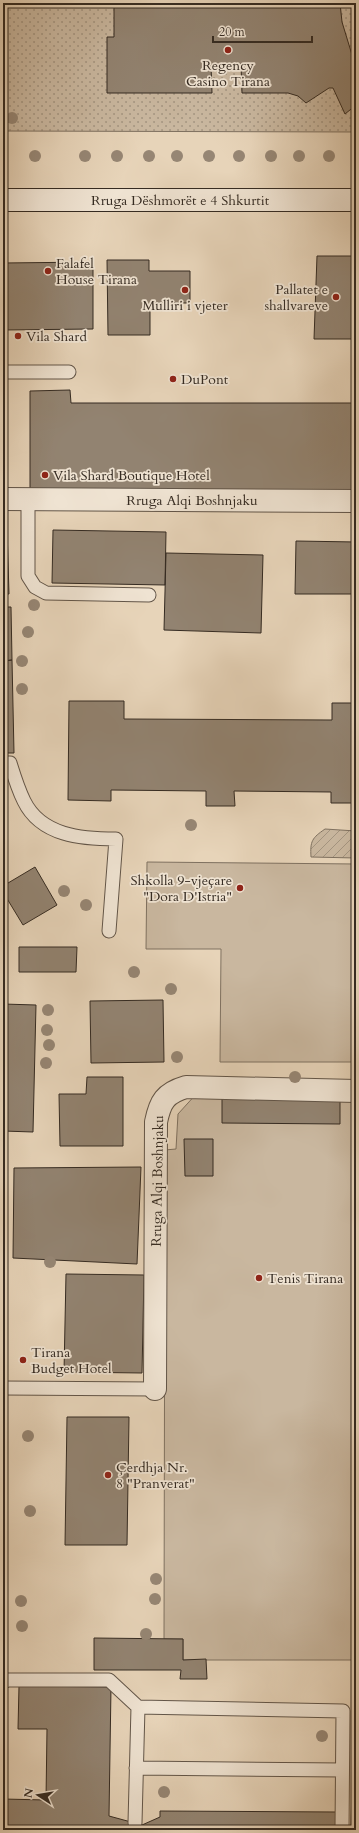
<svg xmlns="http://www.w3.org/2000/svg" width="359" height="1833" viewBox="0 0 359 1833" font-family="Cardo,serif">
<defs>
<pattern id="grass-dots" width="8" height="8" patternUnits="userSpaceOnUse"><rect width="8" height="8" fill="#c9b79f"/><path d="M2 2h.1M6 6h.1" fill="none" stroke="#a49581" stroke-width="1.8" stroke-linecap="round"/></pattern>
<pattern id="garden-furrows" width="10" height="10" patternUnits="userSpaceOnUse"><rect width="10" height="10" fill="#c9b79f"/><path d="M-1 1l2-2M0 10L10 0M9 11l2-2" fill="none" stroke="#a49581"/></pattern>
</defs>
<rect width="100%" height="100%" fill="#e7d4b9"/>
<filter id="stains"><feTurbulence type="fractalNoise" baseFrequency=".005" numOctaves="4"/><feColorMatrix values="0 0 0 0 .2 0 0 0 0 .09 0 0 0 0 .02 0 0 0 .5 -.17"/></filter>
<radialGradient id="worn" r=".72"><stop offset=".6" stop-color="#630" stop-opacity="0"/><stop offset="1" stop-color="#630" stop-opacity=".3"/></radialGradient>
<path fill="url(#grass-dots)" stroke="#7f7160" d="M3,3H356V132L3,131Z"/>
<path fill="url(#garden-furrows)" stroke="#7f7160" d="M325,829L356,831V858L311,857C310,841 312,838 325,829Z"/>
<path fill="#c9b79f" stroke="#7f7160" d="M147,862L356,864V1062H220L221,949H146Z
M198,1092L355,1095L353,1660H183V1639H164L165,1150L176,1149L178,1114Z"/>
<path fill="#928371" stroke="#352b22" d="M114,3H340L342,22L356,68V105L345,114L333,88H329L306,103L298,96L288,93H242L241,64L211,65L212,93H107V37H114Z
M317,256H356V339H314Z
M107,260H149V271H190V303H150V335H108Z
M93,262V329L3,330V263Z
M70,390L71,403H356V492H30V391Z
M3,528H7L9,594H3Z
M53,530L166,532L165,585L52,583Z
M296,541L356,542V594H295Z
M166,553L263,555L261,633L164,630Z
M3,607H11L12,660L3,661Z
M12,660L14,753H3V661Z
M69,701H124V719L332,720V703H356V803H331V792L234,791L235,806H206V791L111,790V801L68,800Z
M35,867L57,905L23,925L3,892V886Z
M19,947H77L76,972H19Z
M163,1000L164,1062L91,1063L90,1001Z
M3,1004L36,1005L33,1132L3,1131Z
M87,1077H123V1146H60L59,1094H86Z
M222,1093L340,1094V1124L222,1123Z
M184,1139H213V1176H185Z
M141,1167L137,1264L13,1258L14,1168Z
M66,1274L144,1275L142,1373L64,1372Z
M3,1405H5L4,1521H3Z
M67,1417H129L127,1545H65Z
M94,1638L183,1639V1660L206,1659L207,1679H180L181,1670H94Z
M19,1686L111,1687L109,1816L142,1825V1830H3V1799L46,1800L47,1729H18Z
M356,1777V1830H351L352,1782Z
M160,1811L338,1812V1830H142V1825L160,1817Z"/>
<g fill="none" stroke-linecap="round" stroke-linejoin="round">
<g stroke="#625548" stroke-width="15">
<path id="service" d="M3,372H69
M28,499V576L35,587L46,593L149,595
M3,763H10C14,776 18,789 24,801C41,836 82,839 116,839L109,931
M3,1388L155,1389
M3,1682L8,1680H109L138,1707
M136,1768L342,1770
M135,1823L138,1707L343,1711L342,1830"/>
</g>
<g stroke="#625548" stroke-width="24">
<path id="minor" d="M3,499L356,501
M155,1389L156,1122C160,1102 165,1093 186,1087L356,1091"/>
</g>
<g stroke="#352b22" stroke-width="24">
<path id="secondary" d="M3,200H356"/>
</g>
<use href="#service" stroke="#efe3d2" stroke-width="13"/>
<use href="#minor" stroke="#efe3d2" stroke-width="22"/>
<use href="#secondary" stroke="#efe3d2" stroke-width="22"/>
</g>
<g fill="#968674">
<circle cx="12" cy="118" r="6"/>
<circle cx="35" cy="156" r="6"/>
<circle cx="85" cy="156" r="6"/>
<circle cx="117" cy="156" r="6"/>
<circle cx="149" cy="156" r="6"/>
<circle cx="177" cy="156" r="6"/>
<circle cx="209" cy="156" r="6"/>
<circle cx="239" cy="156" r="6"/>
<circle cx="271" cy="156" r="6"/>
<circle cx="299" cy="156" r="6"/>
<circle cx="329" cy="156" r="6"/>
<circle cx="34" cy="605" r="6"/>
<circle cx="28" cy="632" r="6"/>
<circle cx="22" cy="661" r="6"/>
<circle cx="22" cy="689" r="6"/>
<circle cx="191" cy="825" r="6"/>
<circle cx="64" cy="891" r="6"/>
<circle cx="86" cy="905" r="6"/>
<circle cx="134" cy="972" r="6"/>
<circle cx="171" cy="989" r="6"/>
<circle cx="48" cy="1010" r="6"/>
<circle cx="47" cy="1030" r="6"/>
<circle cx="49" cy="1045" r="6"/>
<circle cx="177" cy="1057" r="6"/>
<circle cx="46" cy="1063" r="6"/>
<circle cx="295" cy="1077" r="6"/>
<circle cx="50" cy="1262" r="6"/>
<circle cx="28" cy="1436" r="6"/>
<circle cx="30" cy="1511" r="6"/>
<circle cx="156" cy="1579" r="6"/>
<circle cx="155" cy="1599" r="6"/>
<circle cx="21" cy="1601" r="6"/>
<circle cx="22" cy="1626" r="6"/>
<circle cx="146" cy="1634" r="6"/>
<circle cx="322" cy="1736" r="6"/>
<circle cx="164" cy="1792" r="6"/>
</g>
<g fill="#8f2418" stroke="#efe3d2" stroke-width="1.5">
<circle cx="228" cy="50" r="4"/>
<circle cx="48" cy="271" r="4"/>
<circle cx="185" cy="290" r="4"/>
<circle cx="336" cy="297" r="4"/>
<circle cx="18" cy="336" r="4"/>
<circle cx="173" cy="379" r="4"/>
<circle cx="45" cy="475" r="4"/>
<circle cx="240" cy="888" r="4"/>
<circle cx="259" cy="1278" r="4"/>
<circle cx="23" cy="1360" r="4"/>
<circle cx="108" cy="1475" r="4"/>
</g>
<g text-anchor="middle" stroke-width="3.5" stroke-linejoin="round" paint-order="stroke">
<g font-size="14" fill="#352b22" stroke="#efe3d2" text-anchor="start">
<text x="228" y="70" text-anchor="middle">Regency<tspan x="228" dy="16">Casino Tirana</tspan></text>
<text x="56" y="268">Falafel<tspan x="56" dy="16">House Tirana</tspan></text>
<text x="328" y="294" text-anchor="end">Pallatet e<tspan x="328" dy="16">shallvareve</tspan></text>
<text x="185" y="310" text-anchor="middle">Mulliri i vjeter</text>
<text x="26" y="341">Vila Shard</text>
<text x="181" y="384">DuPont</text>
<text x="53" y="480">Vila Shard Boutique Hotel</text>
<text x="232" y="885" text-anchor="end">Shkolla 9-vjeçare<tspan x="232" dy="16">"Dora D'Istria"</tspan></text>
<text x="267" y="1283">Tenis Tirana</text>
<text x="31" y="1357">Tirana<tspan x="31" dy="16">Budget Hotel</tspan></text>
<text x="116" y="1472">Çerdhja Nr.<tspan x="116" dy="16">8 "Pranverat"</tspan></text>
</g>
<g font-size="14" fill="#352b22" stroke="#efe3d2">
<text x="180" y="205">Rruga Dëshmorët e 4 Shkurtit</text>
<text x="192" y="505">Rruga Alqi Boshnjaku</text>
<text transform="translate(157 1181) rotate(-89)" y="5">Rruga Alqi Boshnjaku</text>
</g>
</g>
<rect width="359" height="1833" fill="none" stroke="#e7d4b9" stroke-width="16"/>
<rect x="4" y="4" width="351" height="1825" fill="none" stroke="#352b22" stroke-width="2"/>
<rect x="8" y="8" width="343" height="1817" fill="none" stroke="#352b22"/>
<g transform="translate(38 1795) rotate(282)" stroke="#efe3d2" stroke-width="3" paint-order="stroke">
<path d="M0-3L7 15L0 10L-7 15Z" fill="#352b22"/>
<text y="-6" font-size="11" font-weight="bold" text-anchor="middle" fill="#352b22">N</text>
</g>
<path d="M213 36v6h99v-6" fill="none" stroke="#352b22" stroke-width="2"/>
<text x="219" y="36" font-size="12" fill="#352b22" stroke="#efe3d2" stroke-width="3" paint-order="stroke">20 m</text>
<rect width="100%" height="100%" filter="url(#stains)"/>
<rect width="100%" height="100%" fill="url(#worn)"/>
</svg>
